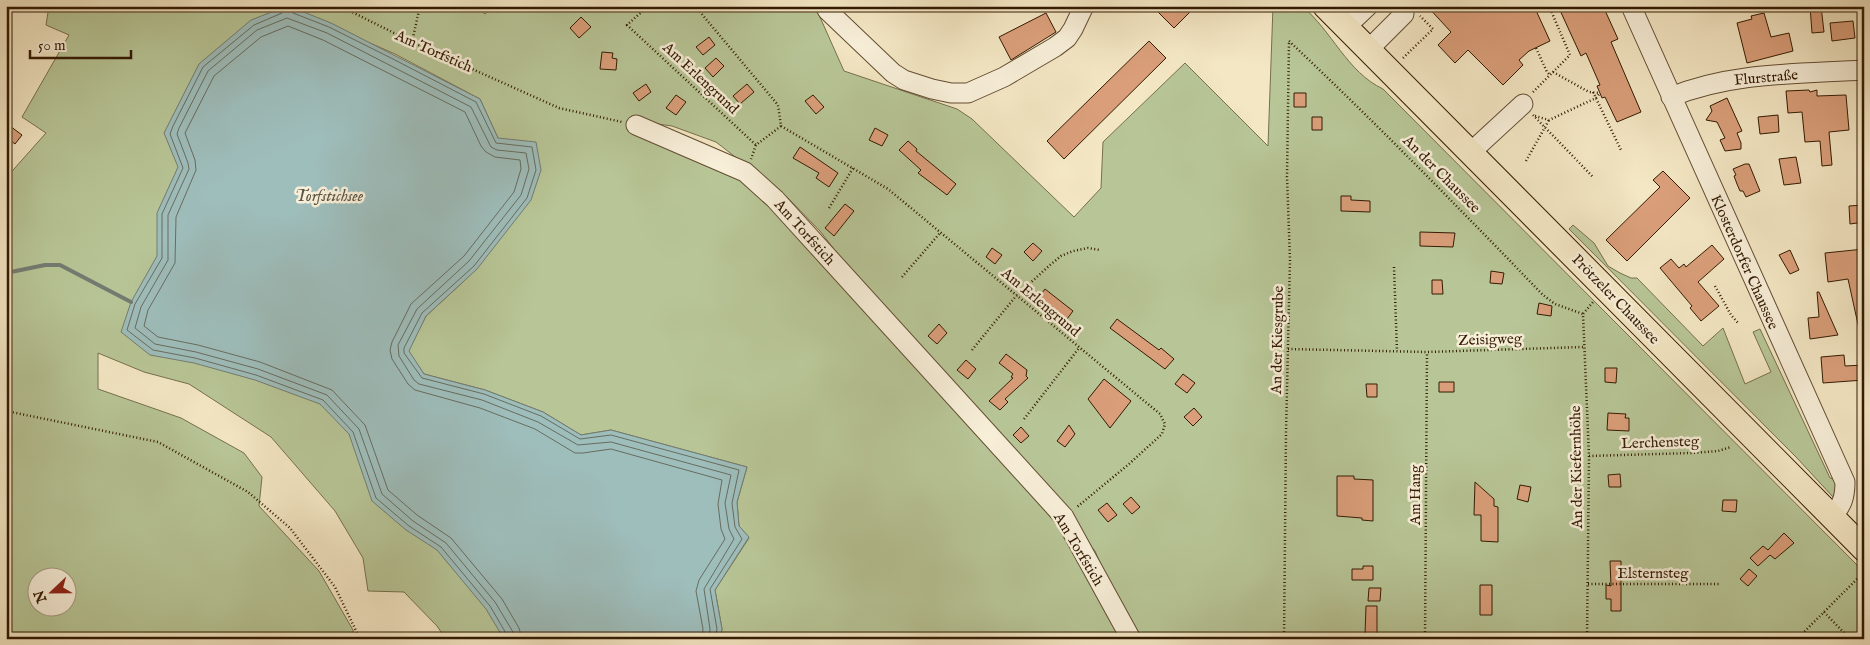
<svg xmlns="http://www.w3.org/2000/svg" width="1870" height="645" viewBox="0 0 1870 645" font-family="'IM FELL English',serif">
<rect width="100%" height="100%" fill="#f4e7c4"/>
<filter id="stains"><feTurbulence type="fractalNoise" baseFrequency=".004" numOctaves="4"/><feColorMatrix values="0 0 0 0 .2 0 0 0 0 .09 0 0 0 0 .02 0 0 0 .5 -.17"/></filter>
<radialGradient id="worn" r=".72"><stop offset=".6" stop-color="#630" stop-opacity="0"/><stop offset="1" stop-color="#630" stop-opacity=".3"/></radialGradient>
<path fill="#b8c697" stroke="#76704c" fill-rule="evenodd" d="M49,6H474L485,14L493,6H815L844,71L957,109L972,119L1074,217L1101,188L1103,142L1185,63L1268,146L1273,6H1302C1332,31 1347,72 1383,89L1864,572V639H1133L1095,551L1048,491L865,289L820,231L787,197L716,142L672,126L658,124L720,164L793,218L998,453L1069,540L1131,639H720L722,629L715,590L749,538L739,526L737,502L747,467L611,430L581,435L543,412L485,390L424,374L408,351L426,316L463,282L498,138L480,99L395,54L370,43L269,339L523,639H446L437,626L404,592L368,591L363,558L335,511L271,437L189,384L144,372L98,353V389L181,418L244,453L262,477L259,506L319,571L353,630L354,639H6V178L46,133L22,117L69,35L46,25ZM38,578H68V608H38Z
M1573,225L1594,243L1608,266L1620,273L1631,278H1637L1703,346L1723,328L1745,384L1771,372L1753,332L1760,329L1830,478L1838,480V491L1833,497L1797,458L1569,229Z"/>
<path fill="#9ebebc" stroke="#737c72" d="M291,7L331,23L480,99L498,138L536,142L541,170L531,200L477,269L426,316L409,351L424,374L485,390L543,412L581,435L611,430L747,467L737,502L739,526L749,537L715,590L722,629L720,639H504L486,609L437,550L406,530L372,501L349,434L320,404L255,380L194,363L150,355L121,332L131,302L157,256V213L178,167L164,133L199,64L251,20L282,8Z"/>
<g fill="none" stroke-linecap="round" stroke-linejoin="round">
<path stroke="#686c5f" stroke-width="1" d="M508,639L507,635L490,606L441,547L409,526L376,498L353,432L323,400L256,375L195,358L153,350L127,330L135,304L162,258V214L183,168L170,134L173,126L203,67L254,25L282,13L287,8L293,13L329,27L393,59L476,102L496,143L532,147L536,170L527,198L474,266L422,313L404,348V353L422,378L484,394L541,416L580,439L611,435L739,470L732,503L735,527L742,539L710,589L717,629L715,639
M514,639L513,632L495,602L446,543L413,521L382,494L359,429L327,395L258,369L196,352L155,344L135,328L141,307L168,260V215L189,169L188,163L177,134L179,128L208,71L257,30L287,18L327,33L471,107L491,147L497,150L526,153L529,169L521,195L469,261L417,309L398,345L399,356L414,380L419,384L482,400L538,422L578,445L611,442L731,475L725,503L729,529L734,539L704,589L710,629L709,639
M522,639L519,628L502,599L451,538L417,515L388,490L365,425L332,390L260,362L198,345L158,337L144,326L148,310L175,263L176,217L196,170L195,160L185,133L214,76L261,37L288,26L323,40L465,112L481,146L486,152L495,157L520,160L521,169L514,192L464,256L411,304L392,342L390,350L392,359L408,384L415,390L480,408L535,429L575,453H583L611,449L722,480L718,504L721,529L725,539L699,580L696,591L703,629L702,639"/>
<path stroke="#737c72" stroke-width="4" d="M6,273L45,265H60L131,302"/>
</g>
<path fill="#da9f7a" stroke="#331a02" d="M1152,6H1196L1174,28Z
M1427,6H1534L1550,41L1529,51L1519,60L1523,65L1503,85L1468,50L1455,63L1438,45L1451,32Z
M1558,6H1603L1618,39L1611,42L1641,112L1617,122L1605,97L1602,98L1597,86L1600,85L1586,53L1581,56Z
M1810,6H1821L1824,32L1812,33Z
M1046,13L1056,32L1011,60L999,37Z
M1764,13L1771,37L1789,33L1793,51L1747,63L1737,23L1752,19L1751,16Z
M581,17L591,27L579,38L570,28Z
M1853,21L1855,38L1832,41L1830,23Z
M709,37L715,45L703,55L696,47Z
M1149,41L1166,58L1064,159L1047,141Z
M602,52L613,53L612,58L617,59L616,70L600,69Z
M716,58L724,66L713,77L705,68Z
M646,84L651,92L639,101L633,93Z
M747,84L754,92L740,104L733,96Z
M1809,90L1810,92L1817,90V96L1846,95L1849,130L1829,132L1832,165L1822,166L1820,141L1805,142L1802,112L1788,113L1786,91Z
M1294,93H1306V107H1294Z
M676,95L686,102L676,115L666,108Z
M813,95L824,107L816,114L805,101Z
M1727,98L1742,131L1737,133L1741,143V149L1725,151L1720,140L1725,138L1717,122L1706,120L1712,111L1710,106Z
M1778,115L1779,132L1760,134L1758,117Z
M1312,117H1322V130H1312Z
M6,123L22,135L15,144L6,137Z
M875,128L888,135L882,146L869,140Z
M908,141L917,149L916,151L956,184L947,195L918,173L921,170L899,150Z
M800,147L838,173L829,187L816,178L819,173L793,158Z
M1796,157L1801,183L1784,185L1779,159Z
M1745,164H1749L1760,191L1746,197L1743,191H1740L1737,184L1734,176L1736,175L1733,169Z
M1663,171L1690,198L1627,261L1606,240L1660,187L1653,180Z
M1341,196H1351V200L1370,201V212L1341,211Z
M845,204L854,211L834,236L825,228Z
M1864,205V222L1850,224L1849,206Z
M1420,232L1455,233L1453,247L1420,246Z
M1033,243L1042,251L1033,261L1024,252Z
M1712,245L1724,259L1698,282L1719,306L1701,321L1690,308L1692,306L1660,268L1671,259L1679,268L1684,264L1686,267Z
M992,248L1002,255L995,264L986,257Z
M1864,249V328L1859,329L1848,279L1828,282L1825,253Z
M1790,250L1799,270L1790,274L1779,255Z
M1491,271L1504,273L1502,284L1490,283Z
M1432,280H1442L1443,294H1432Z
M1045,289L1073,311L1064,323L1037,300Z
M1817,292H1819L1838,335L1810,339L1808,318L1819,317Z
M1539,303L1552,306L1551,316L1537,314Z
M1117,319L1159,350L1161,348L1174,359L1165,369L1110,328Z
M939,324L947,333L937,344L928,336Z
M1006,354L1027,370L1026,376L1028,378L1005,399L1008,402L1000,410L989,401L1013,378L1011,377L1013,374L999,363Z
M1844,355L1845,366L1864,365V380L1823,383L1821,357Z
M966,360L976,369L968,379L957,370Z
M1605,368H1617L1616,383L1605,382Z
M1183,374L1195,383L1187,393L1175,384Z
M1104,379L1131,401L1110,428L1088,399Z
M1439,382H1454V392H1439Z
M1366,384H1377V397H1367Z
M1194,408L1202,417L1193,426L1184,417Z
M1608,413L1626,414L1625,418H1629V431L1607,430Z
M1069,425L1075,434L1065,447L1057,441Z
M1021,427L1029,436L1021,443L1013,435Z
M1620,474L1621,487H1609L1608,475Z
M1337,476H1354V479L1373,480V521L1362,520V518L1337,516Z
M1475,482L1494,499V506L1498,507V542L1481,541V515H1474Z
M1520,485L1531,487L1528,502L1517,499Z
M1131,497L1140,507L1132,514L1123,504Z
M1723,500H1737L1736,512L1722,511Z
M1107,503L1117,515L1108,522L1098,510Z
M1784,533L1794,543L1775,559L1770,555L1758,566L1750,558L1763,546L1768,550Z
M1610,561H1621V611H1611V599H1606V585L1611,586Z
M1363,566H1373V580H1352V569H1363Z
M1749,569L1757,576L1748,586L1740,579Z
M1480,585H1492V615H1480Z
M1369,588H1381L1380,601H1368Z
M1366,606H1377V635H1365Z"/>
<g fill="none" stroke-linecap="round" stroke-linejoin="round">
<g stroke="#634d32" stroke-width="21">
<path id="minor" d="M825,6L828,11L893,73L904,80L932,89L951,93H968L1004,77L1055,47L1067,38L1073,29L1084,6
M1631,6L1845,482C1845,498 1842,505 1832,517
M1346,27L1368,6
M1368,50L1404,14V6
M1671,97C1731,72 1799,74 1864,70
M636,125L745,172L775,199L1064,517L1131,639
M1471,152L1523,104"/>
</g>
<g stroke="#331a02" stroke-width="26">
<path id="major" d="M1325,6L1864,549"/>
</g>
<path stroke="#331a02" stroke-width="2.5" stroke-dasharray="1 2.5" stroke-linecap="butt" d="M340,6L412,42L559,108L622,122
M648,6L627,25L756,145
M695,6L778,105L781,126L756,145L751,159
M1289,41C1376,123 1460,209 1543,295L1555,304L1583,314
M412,42L420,6
M1536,48L1547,72L1550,75
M1403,58L1433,29L1420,16
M1553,72L1589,92L1600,93
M1533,92L1570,55L1549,6
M1593,92L1621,150
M1533,115L1593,177
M1535,116L1549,120L1596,98L1600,93
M781,126L888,189L1160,414L1165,424L1162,434L1129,464L1077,507
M1526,161L1549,120
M829,208L853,168
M1394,267L1397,351
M902,277L940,233
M1715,286L1731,315L1738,323
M1288,349L1427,352L1583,347
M972,350L1016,296L1050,265L1061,256L1073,251L1088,248L1100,250
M6,411L158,442L248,492L290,528L335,587L360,639
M1024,419L1079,348
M1589,456L1691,453L1718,451L1731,447
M1588,584H1719
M1824,612L1850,639
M1284,639L1286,432L1290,260L1287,177L1289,41
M1425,639L1427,352
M1587,639L1589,456L1583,314L1593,302
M1797,639L1864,572"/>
<use href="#minor" stroke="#f8efd9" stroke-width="19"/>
<use href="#major" stroke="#f4e7c4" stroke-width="24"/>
</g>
<g text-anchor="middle" stroke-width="5" stroke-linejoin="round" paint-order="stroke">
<g font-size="15" fill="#331a02" stroke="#f8efd9">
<text transform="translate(434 51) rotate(24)" y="5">Am Torfstich</text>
<text transform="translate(1766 77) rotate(-5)" y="5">Flurstraße</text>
<text transform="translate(701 78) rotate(43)" y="5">Am Erlengrund</text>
<text transform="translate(1442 174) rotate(45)" y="5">An der Chaussee</text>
<text transform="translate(805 232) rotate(48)" y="5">Am Torfstich</text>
<text transform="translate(1745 262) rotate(66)" y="5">Klosterdorfer Chaussee</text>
<text transform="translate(1616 299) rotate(46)" y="5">Prötzeler Chaussee</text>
<text transform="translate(1041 302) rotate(40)" y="5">Am Erlengrund</text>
<text transform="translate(1490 339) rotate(-2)" y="5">Zeisigweg</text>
<text transform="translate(1277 340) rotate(-89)" y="5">An der Kiesgrube</text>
<text transform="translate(1660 442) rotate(-2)" y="5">Lerchensteg</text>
<text transform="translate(1576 467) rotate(-91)" y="5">An der Kiefernhöhe</text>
<text transform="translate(1415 495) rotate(-90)" y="5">Am Hang</text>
<text transform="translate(1079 549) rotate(59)" y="5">Am Torfstich</text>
<text x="1653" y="578">Elsternsteg</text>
</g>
<g font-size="16" font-style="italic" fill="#585343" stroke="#f8efd9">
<text x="329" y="201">Torfstichsee</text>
</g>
</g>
<rect width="1870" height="645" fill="none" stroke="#f4e7c4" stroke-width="25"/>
<rect x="8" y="8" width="1855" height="630" fill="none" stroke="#331a02" stroke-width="2.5"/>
<rect x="12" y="12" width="1845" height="620" fill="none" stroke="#331a02"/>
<g transform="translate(52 592) rotate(248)"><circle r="24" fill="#f8efd9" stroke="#a99a83"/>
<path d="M0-4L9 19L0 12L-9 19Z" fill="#8f2418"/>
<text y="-8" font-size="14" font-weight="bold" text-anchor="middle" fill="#331a02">N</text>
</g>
<path d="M30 50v8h101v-8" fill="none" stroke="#331a02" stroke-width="2.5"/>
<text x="38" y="50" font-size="15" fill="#331a02" stroke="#f8efd9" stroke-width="4" paint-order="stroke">50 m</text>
<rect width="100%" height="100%" filter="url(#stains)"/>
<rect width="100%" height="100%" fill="url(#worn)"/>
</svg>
